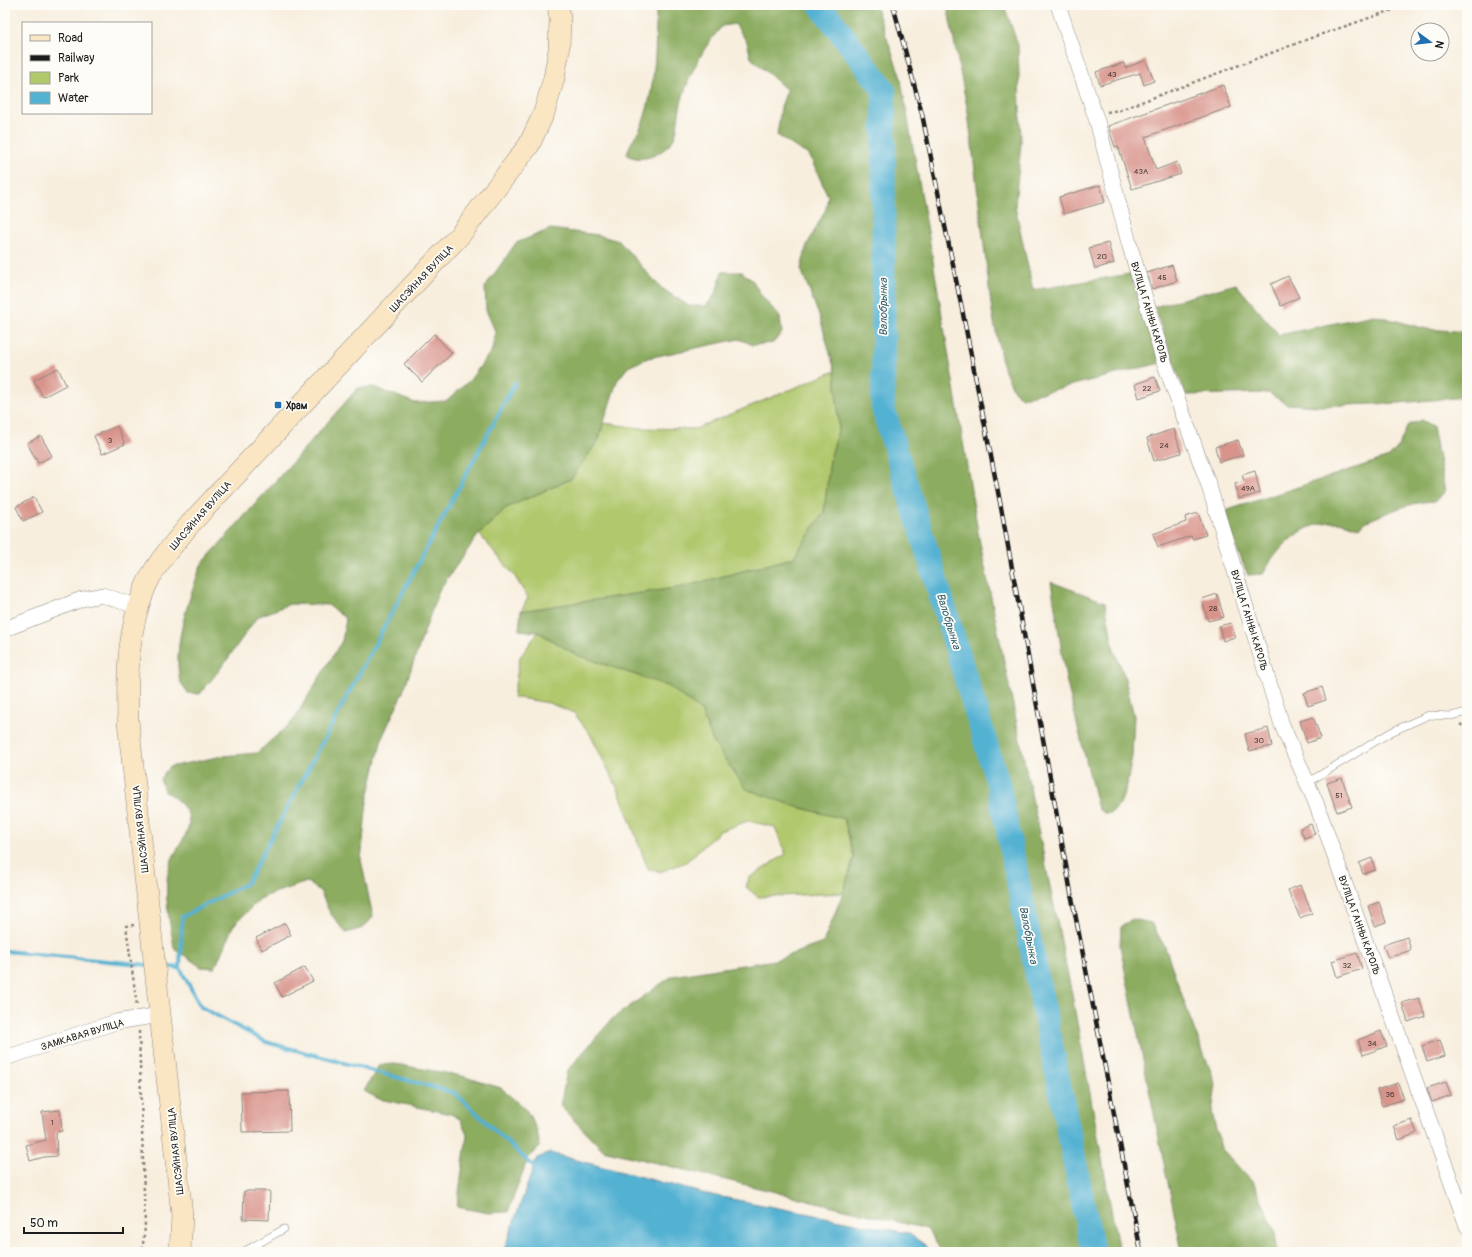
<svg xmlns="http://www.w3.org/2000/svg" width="1472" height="1257" viewBox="0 0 1472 1257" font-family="Pangolin,sans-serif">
<rect width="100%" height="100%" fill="#fdfcf7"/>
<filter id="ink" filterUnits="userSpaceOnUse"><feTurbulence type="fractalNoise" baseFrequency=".025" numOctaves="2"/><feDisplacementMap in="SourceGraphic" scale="8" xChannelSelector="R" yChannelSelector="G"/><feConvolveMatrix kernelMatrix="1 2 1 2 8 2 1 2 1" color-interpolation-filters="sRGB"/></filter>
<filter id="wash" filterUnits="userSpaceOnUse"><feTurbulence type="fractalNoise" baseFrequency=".012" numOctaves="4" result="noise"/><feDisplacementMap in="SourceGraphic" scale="16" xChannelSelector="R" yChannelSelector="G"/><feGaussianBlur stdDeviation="0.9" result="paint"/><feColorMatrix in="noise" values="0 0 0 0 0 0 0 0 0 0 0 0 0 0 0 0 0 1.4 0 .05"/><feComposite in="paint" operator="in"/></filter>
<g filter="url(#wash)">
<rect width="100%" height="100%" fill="#f8eede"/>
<path fill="#b1c86d" stroke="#667244" d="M835,371L839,427L830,460L824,512L793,558L682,587L521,611L528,598L514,575L479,534L506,508L571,479L598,441L604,423L640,428L695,429Z
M538,632L577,655L668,686L701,711L714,744L794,806L844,819L854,857L843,893L758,897L746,887L749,878L786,854L775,827L748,821L720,831L686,862L660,872L648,869L619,791L590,734L574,713L549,703L513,697L520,657Z"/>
<path fill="#8cac60" stroke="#54643e" d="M656,5H875L900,75L929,237L979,538L1072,995L1119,1252H942L927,1229L603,1150L560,1106L567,1071L612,1019L672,976L775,960L823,943L843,893L854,857L844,819L794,806L746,789L714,744L701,711L668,686L577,655L538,632L519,630L521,611L682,587L793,558L824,512L830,460L839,427L835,371L820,318L801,269L807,245L826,209L828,196L809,155L798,149L777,135L781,107L787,90L751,58L747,42L735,24L722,26C703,48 688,75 681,104C678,113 678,134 673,140C663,154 643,164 627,155C629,142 639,134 643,122C656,85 656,44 656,5Z
M947,5H1004L1018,45L1021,143L1015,206L1033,290L1130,274L1160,363L1021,398L1014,391L1003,367L992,312L968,112Z
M551,229L598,235L619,241L660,287L689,306H706L716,293L722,272H742L753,281L761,295L780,317L782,333L773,343L753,345L739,339L648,358L628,367L617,381L598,441L571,479L506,508L479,534L439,590L403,692L382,738L367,802L361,860L373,917L363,928L346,933L330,913L320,891L307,882L268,895L260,899L233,926L215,968L201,967L174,948C170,921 162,891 170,865C174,850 190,835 189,820C189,808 173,796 164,791L160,779L169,767L223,756L257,753L292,722L342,641L346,619L328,605L290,604L257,617L224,664L200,694L188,693C185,688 179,682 179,677C174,639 189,600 201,565L358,388L374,387L415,403L447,401L470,380L492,350L495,331L486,310L485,287L516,243Z
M1236,284L1279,335L1374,315L1427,329L1467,332V397L1399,403L1319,406L1286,404L1269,393L1186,395L1154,307Z
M1422,420L1433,426L1445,492L1435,501C1409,502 1386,513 1363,523L1359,528C1353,526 1345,523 1338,522C1302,521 1279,546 1263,574L1248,575L1229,530L1225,511L1389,457L1398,447L1408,425Z
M1051,582L1105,602L1114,650L1124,675L1134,716L1132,756L1127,785L1120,804L1111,813H1104L1098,809L1066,679Z
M1132,919L1151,923L1165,947L1195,1032L1216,1084L1212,1113L1221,1148L1254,1184L1274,1228L1278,1252H1182L1120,946L1121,927Z
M395,1064L462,1076L501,1088L527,1111L537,1130L540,1147L528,1158L508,1212L488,1213L457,1207L467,1135L460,1119L451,1114L379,1099L364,1091L379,1065Z"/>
<path fill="#53b1d2" stroke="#386677" d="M550,1153L706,1194L908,1233L925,1245L930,1252H503L537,1158Z"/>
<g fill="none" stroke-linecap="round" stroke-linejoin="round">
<path stroke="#53b1d2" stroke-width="4" d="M5,951L148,965
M161,966L180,968L201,1007L266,1042L455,1093L534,1167
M180,968L182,917L247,883L515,383"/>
<path stroke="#53b1d2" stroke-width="24" d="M820,5L884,90L883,408L998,783L1093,1252"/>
</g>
<g id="blocks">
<path fill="#d8938a" d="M1146,60L1154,81L1144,85L1140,73L1100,85L1096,72L1124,63L1125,68Z
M1223,85L1231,107L1145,137L1156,170L1177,162L1181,174L1132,189L1118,146L1115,147L1108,126Z
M1100,185L1105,202L1064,214L1059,197Z
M1108,243L1114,263L1095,269L1089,248Z
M1172,265L1177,281L1152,289L1147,273Z
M1288,276L1299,297L1281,306L1271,284Z
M434,334L452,353L422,382L404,364Z
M58,368L66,385L43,397L34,380Z
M1155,377L1160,391L1139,398L1135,384Z
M117,426L125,444L102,454L94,436Z
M1174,429L1181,453L1154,461L1147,438Z
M41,436L52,456L38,463L27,443Z
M1238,440L1243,455L1219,462L1215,447Z
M1255,471L1260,493L1239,499L1235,484L1244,481L1242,475Z
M34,497L42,512L23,521L16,507Z
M1198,513L1206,535L1192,539L1191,536L1158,547L1153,534L1186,522L1185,517Z
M1217,594L1224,617L1208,621L1202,599Z
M1231,623L1235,637L1223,641L1219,626Z
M1322,687L1326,700L1308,706L1304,693Z
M1313,717L1321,738L1307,743L1300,721Z
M1268,728L1272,746L1249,751L1245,734Z
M1342,778L1352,807L1337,812L1327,783Z
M1311,824L1315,834L1304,838L1300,828Z
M1372,858L1375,870L1363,874L1359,863Z
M1300,885L1312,913L1300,918L1288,890Z
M1379,902L1386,922L1375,926L1368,906Z
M285,923L291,935L262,950L256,938Z
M1407,937L1411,950L1388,958L1383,945Z
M1357,953L1362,969L1337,977L1332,961Z
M305,967L313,981L282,997L275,983Z
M1419,998L1425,1016L1408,1022L1402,1003Z
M1381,1031L1387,1046L1363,1055L1358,1040Z
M1440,1040L1445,1056L1427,1062L1422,1046Z
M1446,1082L1451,1095L1432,1102L1427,1088Z
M1398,1083L1404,1099L1382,1106L1377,1090Z
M289,1091L290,1131L242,1132L241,1092Z
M60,1110L62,1131L56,1132L57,1156L44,1157L30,1161L26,1145L46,1140L42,1112Z
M1412,1120L1417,1133L1399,1140L1394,1126Z
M244,1191H270L269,1220L243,1219Z"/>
</g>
</g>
<g filter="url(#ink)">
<use href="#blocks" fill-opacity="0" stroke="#8a857d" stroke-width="1"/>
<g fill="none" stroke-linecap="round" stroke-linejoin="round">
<g stroke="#8a857d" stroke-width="8">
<path id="service" d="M1307,783L1391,732L1429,715L1451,716L1467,712
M243,1252L284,1229"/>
</g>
<g stroke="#8a857d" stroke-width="16">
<path id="minor" d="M1058,5L1097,121L1129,243L1163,359L1208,483L1282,725L1316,803L1467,1226
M5,629L82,599L102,595L139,607
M5,1058L116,1022L160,1015"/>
</g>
<g stroke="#8a857d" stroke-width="22">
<path id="secondary" d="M180,1252L182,1215L128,721C127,675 127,631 145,588C155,564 175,543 191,523L460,235L529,145L544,113L554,78L559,50L560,18L558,5"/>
</g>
<path stroke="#8a857d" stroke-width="2.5" stroke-dasharray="3 3" stroke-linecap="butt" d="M1107,112L1120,110L1311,38L1407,5
M1460,724L1467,729
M134,925L126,926L137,1006
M139,1031L145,1227L142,1252"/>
<use href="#service" stroke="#fff" stroke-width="7"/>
<use href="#minor" stroke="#fff" stroke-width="15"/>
<use href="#secondary" stroke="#fbe6c4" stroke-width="21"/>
<g stroke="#1c1c1c" stroke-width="4.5">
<path id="rail" d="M893,5L922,114L962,309L1000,502L1071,893L1141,1252"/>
</g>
<use href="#rail" stroke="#fdfcf7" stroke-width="3" stroke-dasharray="9" stroke-linecap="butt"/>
</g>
</g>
<rect fill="#1f6fb2" stroke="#fdfcf7" stroke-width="1.5" x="274" y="401" width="8" height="8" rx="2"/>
<g text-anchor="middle" stroke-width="3.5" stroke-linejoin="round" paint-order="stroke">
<g font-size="8" fill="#4b3a38">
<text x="1112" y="77">43</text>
<text x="1141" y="174">43А</text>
<text x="1102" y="259">20</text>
<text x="1162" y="280">45</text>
<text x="1147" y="391">22</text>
<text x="110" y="443">3</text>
<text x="1164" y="448">24</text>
<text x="1248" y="491">49А</text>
<text x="1213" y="611">28</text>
<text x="1259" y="743">30</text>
<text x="1339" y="798">51</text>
<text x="1347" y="968">32</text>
<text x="1372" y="1046">34</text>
<text x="1390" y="1097">36</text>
<text x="52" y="1125">1</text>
</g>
<g font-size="10" fill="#1c1c1c" stroke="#fdfcf7">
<text transform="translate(421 278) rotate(-47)" y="4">ШАСЭЙНАЯ ВУЛІЦА</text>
<text transform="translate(1150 312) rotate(73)" y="4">ВУЛІЦА ГАННЫ КАРОЛЬ</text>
<text transform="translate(200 515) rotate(-49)" y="4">ШАСЭЙНАЯ ВУЛІЦА</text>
<text transform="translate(1250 620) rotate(73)" y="4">ВУЛІЦА ГАННЫ КАРОЛЬ</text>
<text transform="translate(140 829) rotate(-96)" y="4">ШАСЭЙНАЯ ВУЛІЦА</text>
<text transform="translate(1360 925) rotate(70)" y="4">ВУЛІЦА ГАННЫ КАРОЛЬ</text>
<text transform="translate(82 1034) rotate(-17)" y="4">ЗАМКАВАЯ ВУЛІЦА</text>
<text transform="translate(175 1151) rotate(-96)" y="4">ШАСЭЙНАЯ ВУЛІЦА</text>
</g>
<g font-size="10" font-weight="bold" fill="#1c1c1c" stroke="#fdfcf7" text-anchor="start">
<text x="286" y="409">Храм</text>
</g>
<g font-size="11" font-style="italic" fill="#355f6e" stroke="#fdfcf7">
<text transform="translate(883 307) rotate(-90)" y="4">Валобрынка</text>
<text transform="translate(949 621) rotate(73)" y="4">Валобрынка</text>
<text transform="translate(1029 935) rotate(79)" y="4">Валобрынка</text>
</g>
</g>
<rect width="1472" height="1257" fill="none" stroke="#fdfcf7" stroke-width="20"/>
<rect x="22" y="22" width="130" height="92" fill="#fdfcf7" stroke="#a3a29f"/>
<rect x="30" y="35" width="20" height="6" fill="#fbe6c4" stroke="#a3a29f"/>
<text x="58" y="42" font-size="12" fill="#1c1c1c">Road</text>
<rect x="30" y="55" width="20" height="6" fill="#1c1c1c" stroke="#a3a29f"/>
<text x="58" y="62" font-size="12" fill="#1c1c1c">Railway</text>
<rect x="30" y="72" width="20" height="12" fill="#b1c86d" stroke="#a3a29f"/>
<text x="58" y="82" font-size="12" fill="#1c1c1c">Park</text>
<rect x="30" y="92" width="20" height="12" fill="#53b1d2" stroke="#a3a29f"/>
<text x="58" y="102" font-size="12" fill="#1c1c1c">Water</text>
<g transform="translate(1430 42) rotate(105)"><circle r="19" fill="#fdfcf7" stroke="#a3a29f"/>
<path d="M0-3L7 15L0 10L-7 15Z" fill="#1f6fb2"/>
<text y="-6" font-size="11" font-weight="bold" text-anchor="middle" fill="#1c1c1c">N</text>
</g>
<path d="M24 1227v6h99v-6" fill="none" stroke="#1c1c1c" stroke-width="2"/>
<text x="30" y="1227" font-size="12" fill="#1c1c1c" stroke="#fdfcf7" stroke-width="3" paint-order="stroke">50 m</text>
</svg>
